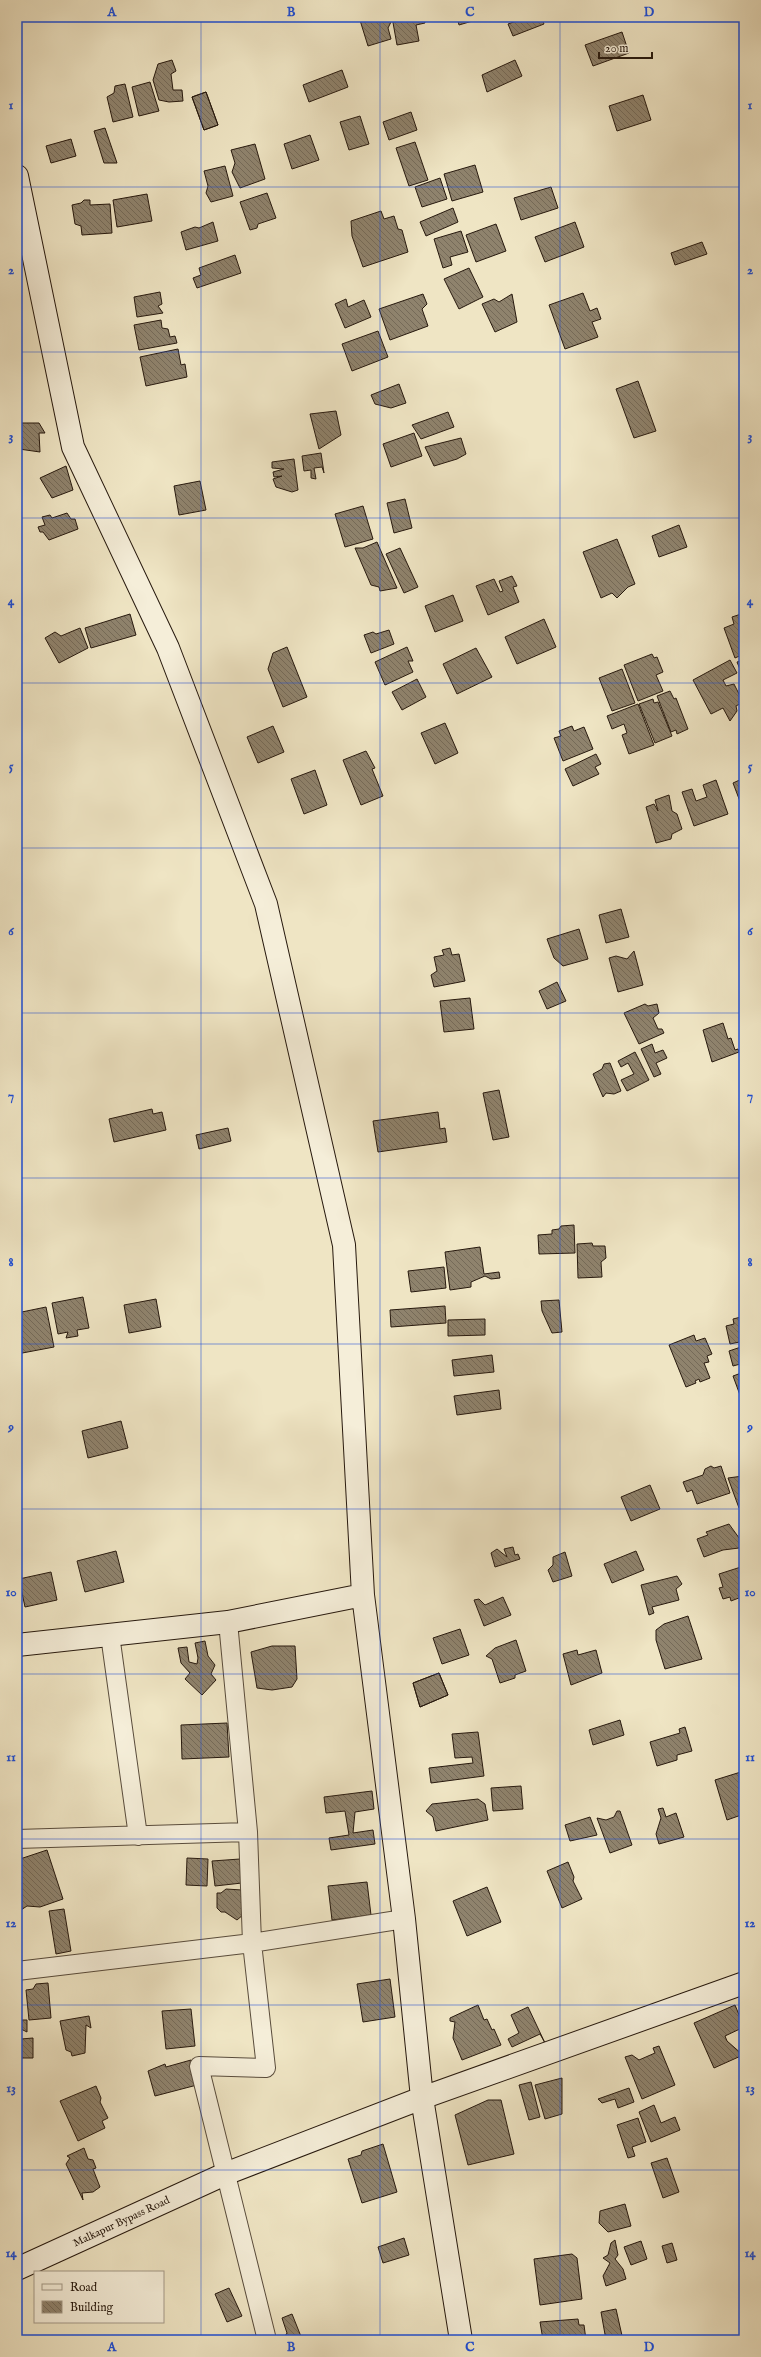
<svg xmlns="http://www.w3.org/2000/svg" width="761" height="2357" viewBox="0 0 761 2357" font-family="'IM FELL English',serif">
<defs>
<pattern id="building-back-hatch" width="6" height="6" patternUnits="userSpaceOnUse"><rect width="6" height="6" fill="#8f836d"/><path d="M-1 5l2 2M0 0l6 6M5-1l2 2" fill="none" stroke="#756a58"/></pattern>
</defs>
<rect width="100%" height="100%" fill="#efe5c4"/>
<filter id="stains"><feTurbulence type="fractalNoise" baseFrequency=".005" numOctaves="4"/><feColorMatrix values="0 0 0 0 .2 0 0 0 0 .09 0 0 0 0 .02 0 0 0 .5 -.17"/></filter>
<radialGradient id="worn" r=".72"><stop offset=".6" stop-color="#630" stop-opacity="0"/><stop offset="1" stop-color="#630" stop-opacity=".3"/></radialGradient>
<path fill="url(#building-back-hatch)" stroke="#27190e" d="M359,17H389L391,22L388,28L391,39L368,46Z
M392,17H424L425,23L416,25L419,41L397,45Z
M457,17H486L459,25Z
M527,17H541L544,24L513,36L508,24Z
M622,32L629,53L593,66L585,45Z
M172,60L176,71L171,74L173,90H182L183,101L169,102L159,100L153,80L158,64Z
M515,60L522,76L487,92L482,75Z
M342,70L348,87L309,102L303,85Z
M150,82L159,111L139,116L132,87Z
M125,84L133,117L113,122L107,97L114,93L115,86Z
M206,92L218,125L204,130L192,97Z
M206,92L218,125L204,130L192,97Z
M643,95L651,120L617,131L609,106Z
M411,112L417,130L389,140L383,122Z
M360,116L369,144L349,150L340,122Z
M105,128L117,163H104L94,131Z
M310,135L319,160L292,169L284,144Z
M71,139L76,156L51,163L46,146Z
M415,142L428,180L409,186L396,148Z
M255,144L265,179L240,188L232,172L235,163L231,150Z
M475,165L483,192L452,201L444,174Z
M225,166L233,196L211,202L206,193L208,186L204,171Z
M440,178L447,199L422,207L415,187Z
M551,187L558,208L521,220L514,198Z
M267,193L276,218L258,224L257,228L250,230L240,202Z
M147,194L152,221L117,227L113,200Z
M84,200H90V205L110,204L112,233L82,235L81,226L75,224L72,205L81,203Z
M453,208L458,222L426,236L420,222Z
M381,211L384,219L394,216L398,229L402,230L408,252L363,267L352,236L351,221Z
M213,222L218,241L186,250L181,232L195,227L199,228Z
M575,222L584,247L545,262L535,237Z
M496,224L506,251L476,262L466,235Z
M461,231L468,252L450,257L452,265L443,268L434,239Z
M702,242L707,254L675,265L671,253Z
M235,255L241,273L197,288L193,278L201,275L199,268Z
M469,268L483,297L459,309L444,279Z
M160,292L162,304L158,306L163,313L137,317L134,297Z
M583,293L590,311L597,308L601,319L592,322L598,337L565,349L549,305Z
M423,294L427,304L422,309L428,326L390,340L379,309Z
M512,294L517,322L495,332L482,304L494,299L499,302Z
M346,299L348,307L364,300L371,317L345,328L335,304Z
M161,320L162,328L168,329L170,337L175,336L177,343L139,350L134,325Z
M378,331L388,357L352,371L342,344Z
M178,349L181,365L185,364L187,377L146,386L140,357Z
M638,381L656,431L634,438L616,389Z
M399,384L406,403L391,408L375,404L371,395Z
M336,411L341,435L319,449L310,414Z
M448,412L454,427L421,439L412,425Z
M17,423H39L45,433H39L40,452L19,449L20,458H17Z
M414,433L422,456L391,467L383,444Z
M461,438L466,454L457,459L434,466L425,447Z
M321,453L324,473L322,467L314,468L316,479L311,478V470L304,471L302,456Z
M294,459L298,490L292,492L276,487L273,479L282,476L274,477L273,472L284,469L272,468V462Z
M66,466L73,490L52,498L40,478Z
M200,481L206,510L179,515L174,486Z
M405,499L412,528L394,533L387,503Z
M363,506L373,539L345,547L335,514Z
M67,513L71,519H75L78,529L49,540L43,532H40L38,527L45,525L42,517L50,515L52,518Z
M679,525L687,547L659,557L652,536Z
M617,539L635,584L628,587L617,598L612,593L601,598L583,552Z
M377,542L397,588L380,591L379,587L371,585L355,548H363Z
M400,548L418,587L404,593L386,554Z
M512,576L517,586L513,587L519,602L488,615L476,586L494,579L500,592L503,591L499,581Z
M453,595L463,621L435,632L425,606Z
M744,613V654L735,658L724,628L734,624L732,617Z
M130,614L136,635L91,648L85,628Z
M544,619L556,647L517,664L505,637Z
M80,628L88,648L59,663L45,638L55,632L61,636Z
M389,630L394,644L371,653L364,635L373,632L376,634Z
M287,647L307,697L283,707L268,669L273,653Z
M407,647L413,661H408L413,672L385,685L375,662Z
M476,648L492,677L457,694L443,664Z
M652,654L654,658L657,657L663,672L656,675L663,691L638,701L624,665Z
M730,660L737,673L723,680L726,686L734,684L743,702L736,706L737,711L730,721L723,708L711,714L693,680Z
M744,660V679L737,662Z
M622,669L635,703L612,711L599,678Z
M417,679L426,697L402,710L392,692Z
M670,691L674,699L676,698L688,729L677,734L676,730L671,732L657,696Z
M653,699L654,703L658,702L672,736L655,743L639,704Z
M638,704L654,745L629,754L622,735L627,733L624,724L612,729L607,716Z
M445,723L458,753L435,764L421,733Z
M273,726L284,752L258,763L247,737Z
M572,726L574,731L584,727L593,749L563,761L554,738L561,736L559,731Z
M366,751L375,768L372,769L383,796L361,805L343,760Z
M596,754L601,764L595,767L599,774L573,786L565,769Z
M315,770L327,805L304,814L291,779Z
M744,778V812L733,783Z
M716,780L728,814L694,826L682,792L692,789L696,801L707,797L703,785Z
M669,795L672,811L677,814L682,829L672,834L671,839L656,843L646,807L654,804L658,811L655,800Z
M621,909L629,937L606,943L599,915Z
M579,929L588,959L563,966L554,958L547,939Z
M450,948L452,955L459,954L465,981L434,987L431,975L437,971L434,957L444,955L442,950Z
M634,951L643,985L618,992L609,958L616,956L627,959Z
M557,982L566,1001L547,1009L539,991Z
M470,998L474,1029L444,1032L440,1001Z
M645,1004L648,1006L657,1004L659,1013L653,1018L658,1029H662L664,1033L639,1044L624,1013Z
M723,1023L728,1039L731,1038L735,1050L738,1049L739,1052L712,1062L703,1030Z
M652,1044L655,1053L663,1050L667,1058L656,1063L661,1074L654,1077L641,1049Z
M635,1052L649,1080L627,1091L621,1080L634,1074L628,1063L621,1067L618,1061Z
M610,1063L621,1091L614,1094L606,1093L603,1097L593,1074L602,1069L604,1064Z
M499,1090L509,1137L493,1140L483,1093Z
M152,1109L153,1114L162,1112L166,1130L114,1142L109,1119Z
M438,1112L440,1129L445,1128L447,1142L378,1152L373,1121Z
M228,1128L231,1141L199,1149L196,1135Z
M574,1225L575,1253L539,1254L538,1235L552,1234V1230L559,1229L561,1226Z
M592,1243L593,1246H605L606,1258L601,1262L602,1277L578,1278L577,1244Z
M480,1247L484,1274L499,1272L500,1278L491,1279L485,1276L471,1282V1287L450,1290L445,1252Z
M444,1267L446,1288L411,1292L408,1271Z
M83,1297L89,1328L77,1330L78,1336L66,1338L68,1332L58,1334L52,1303Z
M156,1299L161,1327L129,1333L124,1305Z
M559,1300L562,1332L552,1333L542,1311L541,1301Z
M445,1306L446,1323L391,1327L390,1310Z
M46,1307L54,1347L17,1354V1313Z
M741,1317L744,1341L730,1344L726,1326L734,1324L733,1319Z
M485,1319V1335L448,1336V1320Z
M694,1335L696,1341L705,1338L712,1354L707,1356L709,1362L704,1363L710,1378L700,1382L699,1379L695,1381L696,1383L686,1387L669,1345Z
M744,1346V1363L733,1366L729,1351Z
M492,1355L494,1372L454,1376L452,1360Z
M744,1372V1406L733,1376Z
M499,1390L501,1409L457,1415L454,1396Z
M121,1421L128,1448L88,1458L82,1431Z
M711,1466L714,1468L721,1466L730,1493L697,1504L692,1490L687,1492L683,1482L703,1475L705,1469Z
M743,1476L744,1506L739,1508L728,1478Z
M650,1485L660,1509L631,1521L621,1497Z
M729,1524L742,1542L739,1548L723,1550L704,1557L697,1539L708,1535L706,1532Z
M513,1547L515,1555L518,1554L520,1559L495,1567L491,1553L497,1549L507,1557L504,1549Z
M116,1551L124,1582L85,1592L77,1561Z
M636,1551L644,1570L612,1583L604,1564Z
M565,1552L572,1576L553,1582L548,1570L553,1565V1557Z
M744,1566V1596L731,1601L730,1597L723,1599L719,1588L723,1587L719,1574Z
M51,1572L57,1600L25,1607L19,1579Z
M677,1576L682,1584L676,1589L679,1600L652,1607L654,1613L649,1615L641,1585Z
M503,1597L511,1615L484,1626L474,1600L479,1599L485,1605Z
M688,1616L702,1659L665,1669L656,1640V1630L664,1624Z
M460,1629L469,1655L442,1664L433,1638Z
M516,1640L526,1671L515,1675V1678L500,1683L492,1659L486,1656L495,1648Z
M205,1641L208,1656L215,1665L211,1674L216,1680L202,1695L185,1679L190,1673L181,1663L178,1648L187,1647L189,1662L197,1664L198,1658L195,1643Z
M272,1646H295L297,1679L292,1687L272,1690L257,1688L251,1652Z
M577,1650L578,1655L596,1650L602,1673L571,1685L563,1654Z
M439,1673L448,1695L420,1707L413,1683Z
M439,1673L448,1695L420,1707L413,1683Z
M620,1720L624,1735L593,1745L589,1730Z
M227,1723L229,1757L182,1759L181,1725Z
M685,1727L692,1751L677,1755V1760L657,1766L650,1742L680,1733L679,1729Z
M478,1732L484,1776L431,1783L429,1768L473,1763L472,1757L455,1758L452,1734Z
M744,1771V1814L727,1820L715,1780Z
M521,1786L523,1809L493,1811L491,1788Z
M372,1791L374,1809L355,1812L353,1833L373,1830L375,1844L331,1850L329,1838L349,1835L345,1811L326,1813L324,1797Z
M478,1799L485,1804L488,1820L436,1831L433,1817L426,1811L432,1804Z
M663,1808L666,1817L676,1813L684,1837L659,1844L656,1834L661,1818L658,1809Z
M617,1811H620L632,1845L610,1853L597,1818L606,1820L614,1817Z
M590,1817L597,1835L570,1841L565,1825Z
M47,1850L63,1899L40,1907L27,1906L21,1910L17,1907V1860Z
M187,1858L208,1859L207,1886L186,1885Z
M240,1859L242,1883L215,1886L212,1861Z
M568,1862L574,1877L573,1881L582,1899L562,1908L547,1871Z
M367,1882L371,1915L332,1920L328,1886Z
M487,1887L501,1922L467,1936L453,1901Z
M226,1889L242,1890L244,1914L237,1920L225,1912H221L217,1908V1893H221Z
M64,1909L71,1951L56,1954L49,1911Z
M390,1979L395,2017L363,2022L357,1984Z
M48,1983L51,2018L29,2020L26,1990L33,1989L36,1984Z
M478,2005L484,2020L487,2019L492,2030L494,2029L501,2045L462,2060L453,2038L455,2022L450,2021V2018Z
M735,2005L744,2027L725,2036L727,2041L743,2055L714,2068L694,2023Z
M528,2007L545,2043L540,2034L512,2047L508,2039L519,2033L511,2015Z
M191,2009L195,2046L166,2049L162,2011Z
M89,2016L91,2028L86,2025L85,2053L72,2056L71,2052L66,2050L60,2021Z
M17,2020H27V2032L21,2029V2039L33,2038V2058H17Z
M659,2046L675,2085L642,2099L625,2057L632,2055L639,2060L655,2053L653,2048Z
M191,2060L197,2085L155,2096L148,2071L165,2064L166,2067Z
M562,2078V2114L545,2119L535,2085Z
M531,2082L540,2117L529,2120L519,2085Z
M96,2086L101,2098L100,2102L108,2118L102,2121L105,2128L78,2141L60,2101Z
M629,2088L634,2102L618,2108L615,2099L602,2103L598,2099Z
M488,2100H501L514,2154L468,2165L455,2115Z
M654,2105L661,2123L675,2117L680,2130L651,2142L639,2112Z
M638,2118L646,2142L632,2147L635,2156L628,2158L617,2125Z
M383,2144L397,2192L362,2203L348,2159L361,2155L362,2151Z
M84,2148L88,2159L93,2160L96,2168L93,2169L100,2187L93,2192L82,2193L83,2200L66,2164L70,2158L67,2156Z
M667,2158L679,2192L663,2198L651,2163Z
M625,2204L631,2226L608,2232L599,2223L600,2211Z
M404,2238L409,2255L383,2263L378,2247Z
M615,2240L618,2255L615,2259L623,2269L626,2279L606,2286L603,2276L610,2263L603,2258L608,2255L611,2243Z
M641,2241L647,2259L631,2265L624,2247Z
M672,2243L677,2260L667,2263L662,2246Z
M572,2254L577,2258L582,2299L540,2305L534,2259Z
M229,2288L242,2316L227,2322L215,2294Z
M616,2309L623,2340H606L601,2312Z
M292,2314L302,2339L299,2340H287L285,2336L287,2333L282,2318Z
M578,2319L579,2325H584L586,2340H543L540,2322Z"/>
<g fill="none" stroke-linecap="round" stroke-linejoin="round">
<g stroke="#594c3c" stroke-width="20">
<path id="street" d="M228,1622L248,1832L252,1943L266,2068L199,2066L267,2340
M110,1635L138,1836
M17,1839L248,1832
M17,1971L252,1943L404,1919"/>
</g>
<g stroke="#27190e" stroke-width="24">
<path id="secondary" d="M17,176L73,447L168,648L266,904L344,1245L363,1595
M17,1645L228,1622L363,1595L404,1919L422,2098L461,2340
M17,2269L225,2174L422,2098L744,1983"/>
</g>
<use href="#street" stroke="#f5eed9" stroke-width="18"/>
<use href="#secondary" stroke="#f5eed9" stroke-width="22"/>
</g>
<path fill="none" stroke="#1d4ed8" stroke-width="1" stroke-opacity="0.55" d="M201,17V2340M380,17V2340M560,17V2340M17,187H744M17,352H744M17,518H744M17,683H744M17,848H744M17,1013H744M17,1178H744M17,1344H744M17,1509H744M17,1674H744M17,1839H744M17,2005H744M17,2170H744"/>
<g text-anchor="middle" stroke-width="3" stroke-linejoin="round" paint-order="stroke">
<g font-size="11" fill="#27190e" stroke="#f5eed9">
<text transform="translate(121 2221) rotate(-25)" y="4">Malkapur Bypass Road</text>
</g>
</g>
<rect width="761" height="2357" fill="none" stroke="#efe5c4" stroke-width="44"/>
<rect x="34" y="2271" width="130" height="52" fill="#f5eed9" stroke="#a39988"/>
<rect x="42" y="2284" width="20" height="6" fill="#f5eed9" stroke="#a39988"/>
<text x="70" y="2291" font-size="12" fill="#27190e">Road</text>
<rect x="42" y="2301" width="20" height="12" fill="url(#building-back-hatch)" stroke="#a39988"/>
<text x="70" y="2311" font-size="12" fill="#27190e">Building</text>
<path d="M599 52v6h53v-6" fill="none" stroke="#27190e" stroke-width="2"/>
<text x="605" y="52" font-size="12" fill="#27190e" stroke="#f5eed9" stroke-width="3" paint-order="stroke">20 m</text>
<rect x="22" y="22" width="717" height="2313" fill="none" stroke="#1d4ed8" stroke-width="1.5"/>
<g font-size="13" text-anchor="middle" font-weight="bold" fill="#1d4ed8">
<text x="112" y="16">A</text>
<text x="291" y="16">B</text>
<text x="470" y="16">C</text>
<text x="649" y="16">D</text>
<text x="11" y="109">1</text>
<text x="750" y="109">1</text>
<text x="11" y="274">2</text>
<text x="750" y="274">2</text>
<text x="11" y="440">3</text>
<text x="750" y="440">3</text>
<text x="11" y="605">4</text>
<text x="750" y="605">4</text>
<text x="11" y="770">5</text>
<text x="750" y="770">5</text>
<text x="11" y="935">6</text>
<text x="750" y="935">6</text>
<text x="11" y="1100">7</text>
<text x="750" y="1100">7</text>
<text x="11" y="1266">8</text>
<text x="750" y="1266">8</text>
<text x="11" y="1431">9</text>
<text x="750" y="1431">9</text>
<text x="11" y="1596">10</text>
<text x="750" y="1596">10</text>
<text x="11" y="1761">11</text>
<text x="750" y="1761">11</text>
<text x="11" y="1927">12</text>
<text x="750" y="1927">12</text>
<text x="11" y="2092">13</text>
<text x="750" y="2092">13</text>
<text x="11" y="2257">14</text>
<text x="750" y="2257">14</text>
<text x="112" y="2351">A</text>
<text x="291" y="2351">B</text>
<text x="470" y="2351">C</text>
<text x="649" y="2351">D</text>
</g>
<rect width="100%" height="100%" filter="url(#stains)"/>
<rect width="100%" height="100%" fill="url(#worn)"/>
</svg>
